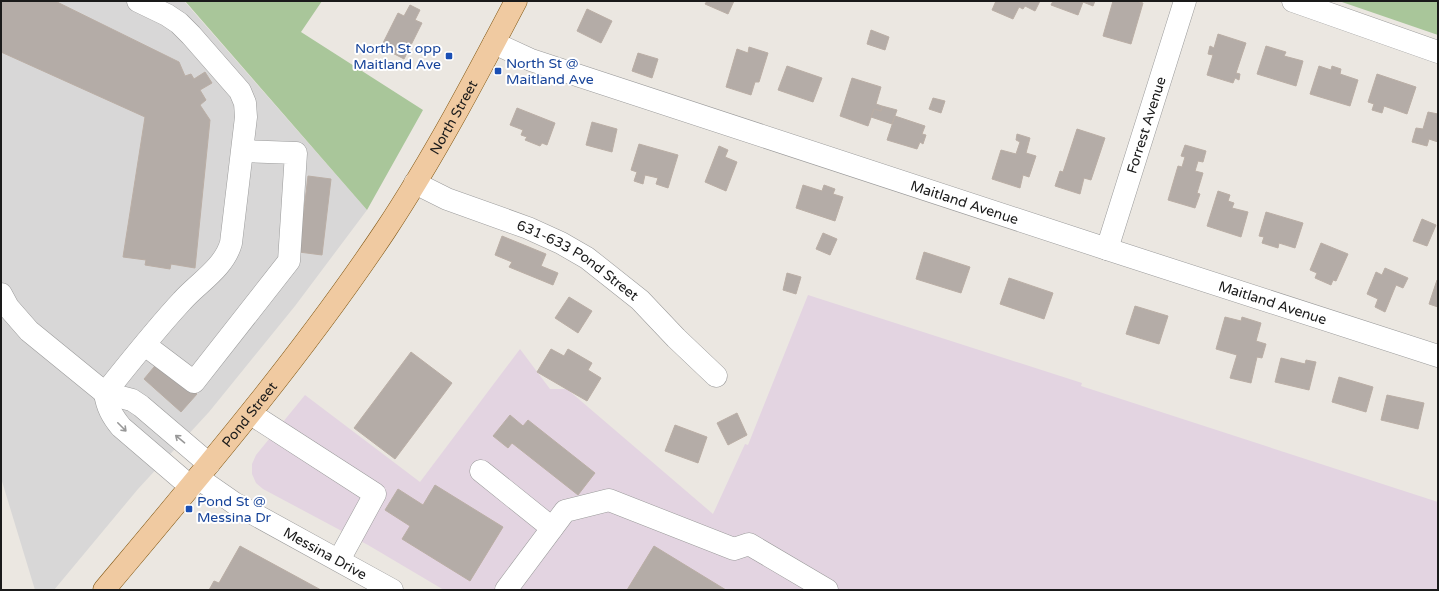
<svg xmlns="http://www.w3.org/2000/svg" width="1439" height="591" viewBox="0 0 1439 591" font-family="'Varela Round',sans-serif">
<rect width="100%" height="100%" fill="#ebe7e1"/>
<path fill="#d8d7d7" d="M1,1H184L367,210L295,306L209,412L138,489L54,590H35L1,478Z"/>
<path fill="#e3d4e1" d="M808,295L1082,383L1081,386L1438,502V590H444L368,545L263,489L256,483L252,474V464L256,455L305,395L420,482L520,349L550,389H567L713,514L745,444L748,445Z"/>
<path fill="#a9c69a" d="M185,1H322L301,32L423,110L367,210Z
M1339,1H1438V35Z"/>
<path fill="#b4aca7" stroke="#baaea5" d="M1,1H55L179,62L185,76L191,74L194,79L205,72L212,83L200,90L206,100L200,105L210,120L195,268L171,264L170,269L145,265L146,260L123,257L145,117L1,52Z
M707,1H734L728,14L705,4Z
M996,1H1040L1035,11L1025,6L1023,9L1019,7L1013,19L992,10Z
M1053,1H1095L1093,6L1083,2L1078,15L1051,5Z
M1113,1H1135L1143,3L1131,44L1103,36Z
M410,5L420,10L415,20L422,23L404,59L381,47L398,13L404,16Z
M587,9L612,21L601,43L577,31Z
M871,30L889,37L885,50L867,44Z
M1218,34L1246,43L1236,73L1240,74L1239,80L1235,78L1233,83L1207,75L1213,55L1208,54L1210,46L1214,48Z
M1266,46L1286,52L1284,56L1303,61L1296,86L1257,74Z
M749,47L768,53L759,82H755L751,95L726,87L737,49L748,53Z
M638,53L658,59L652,78L632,71Z
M787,66L822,78L813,102L778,90Z
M1319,66L1331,70L1332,66L1341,69L1340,74L1358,80L1350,106L1310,94Z
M1377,74L1416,87L1407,114L1384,106L1382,113L1372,110L1374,104L1368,102Z
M852,78L881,87L876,104L882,106L881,111L874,109L868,126L840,116Z
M933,98L945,101L941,113L929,109Z
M882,106L897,110L892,124L871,117L874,109L881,111Z
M517,108L555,123L547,145L542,143L540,146L525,140L527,137L521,135L523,130L510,125Z
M1428,112L1438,114V142L1429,139L1427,146L1412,142L1416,128L1423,129Z
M895,116L925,126L922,134L926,135L923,144L920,142L917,149L887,140Z
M592,122L617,129L612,152L586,145Z
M1077,129L1105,138L1091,180L1084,178L1080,194L1055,186L1060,171L1063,172Z
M1017,134L1030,138L1026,153L1036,156L1029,177L1023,175L1020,188L992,179L1001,150L1016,154L1020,142L1016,140Z
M639,144L678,155L668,188L656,184L658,178L645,175L643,184L634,181L637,172L631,170Z
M1185,145L1206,151L1203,162L1198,161L1195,171L1203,173L1197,193L1200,194L1195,208L1168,200L1178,166L1182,167L1185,157L1181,156Z
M719,146L728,150L725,157L737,162L726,191L705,182Z
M308,176L331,179L322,255L299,252Z
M803,185L822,191L824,185L835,189L833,194L843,197L835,221L796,208Z
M1218,191L1230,195L1228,201L1234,203L1232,208L1248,212L1241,237L1207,226Z
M1266,212L1303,223L1295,248L1279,243L1278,248L1262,243L1264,237L1259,236Z
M1422,219L1436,225L1427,246L1413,241Z
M823,233L837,239L830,255L816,249Z
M502,236L546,254L541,266L558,273L553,285L509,267L512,262L495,255Z
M1321,243L1348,254L1336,281L1333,280L1331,285L1315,278L1317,273L1310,270Z
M924,252L970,267L961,293L916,279Z
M1385,268L1408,278L1403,288L1396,285L1385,312L1375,307L1378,299L1367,294L1376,272L1382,275Z
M787,273L801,277L796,294L783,290Z
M1009,278L1053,293L1044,319L1000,304Z
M1437,280H1438V307L1429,304Z
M569,297L592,311L578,333L555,318Z
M1135,306L1168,316L1159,344L1126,334Z
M1225,317L1241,321L1242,317L1261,323L1256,341L1266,344L1262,358L1257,357L1251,383L1230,378L1237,355L1216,349Z
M551,349L564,356L568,349L592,363L588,370L601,378L587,401L537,372Z
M411,352L452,383L395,459L354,428Z
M1281,358L1305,364L1306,360L1316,362L1309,390L1275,382Z
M159,361L197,394L181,412L144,379Z
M1339,377L1373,387L1366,412L1332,402Z
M1387,395L1424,403L1418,429L1381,420Z
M737,413L747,435L728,445L717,423Z
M510,415L523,426L528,420L595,473L578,495L512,443L508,448L493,436Z
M675,425L707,437L698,463L665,451Z
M435,485L503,527L470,581L402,539L410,526L385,510L398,489L423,505Z
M240,546L321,590H209L214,581L219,583Z
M654,546L726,590H627Z"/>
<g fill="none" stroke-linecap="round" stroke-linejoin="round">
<g stroke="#9b9b9b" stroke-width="23">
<g id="minor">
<path d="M138,1L167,15L179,23L191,35L240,91L245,103L246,117L231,243C224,268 198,283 182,301C155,330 130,362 105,393C107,407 112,416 121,427L191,487"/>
<path d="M1293,1L1438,52"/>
<path id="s1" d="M494,43L531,60L1107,249L1438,356"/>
<path id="s2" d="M415,183L447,199L528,228L561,243L587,258L640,300L676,338L716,376"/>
<path id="s3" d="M1107,249L1185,1"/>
<path d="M1,294L8,307L29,331L105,393L132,400L141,406L209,464"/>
<path d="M145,345L194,382L289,261L296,153L243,151"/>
<path d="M251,414L375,494L339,560"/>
<path d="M481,471L552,528"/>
<path id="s4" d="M198,478L234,503L392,590"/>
<path d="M506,590L565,511L609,500L734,549L749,544L827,590"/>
</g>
</g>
<g stroke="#805611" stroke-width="23">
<g id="major">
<path id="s5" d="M104,590C202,473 300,358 385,231C434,157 475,79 516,1"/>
</g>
</g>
<use href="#minor" stroke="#fff" stroke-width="22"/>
<use href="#major" stroke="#f0caa1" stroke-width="22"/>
</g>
<defs><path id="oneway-shaft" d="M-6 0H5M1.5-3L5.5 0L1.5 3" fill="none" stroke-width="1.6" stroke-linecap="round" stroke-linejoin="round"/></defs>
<g stroke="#989898">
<use href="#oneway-shaft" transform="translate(122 427) rotate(45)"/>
<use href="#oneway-shaft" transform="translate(180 439) rotate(-140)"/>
</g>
<g fill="#1a4fb4" stroke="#fff" stroke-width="1.5">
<rect x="445" y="52" width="8" height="8" rx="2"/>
<rect x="494" y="67" width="8" height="8" rx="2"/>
<rect x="185" y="505" width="8" height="8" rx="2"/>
</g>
<g text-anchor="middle" stroke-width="4" stroke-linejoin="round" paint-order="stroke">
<g font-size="14" fill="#164399" stroke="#fff" text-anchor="start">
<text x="441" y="53" text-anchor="end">North St opp<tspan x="441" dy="16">Maitland Ave</tspan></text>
<text x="506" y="68">North St @<tspan x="506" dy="16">Maitland Ave</tspan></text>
<text x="197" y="506">Pond St @<tspan x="197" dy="16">Messina Dr</tspan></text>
</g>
<g font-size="14" fill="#1a1a1a" stroke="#fff">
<text dy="5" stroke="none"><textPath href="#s5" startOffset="589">North Street</textPath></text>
<text dy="5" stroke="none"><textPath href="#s3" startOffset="130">Forrest Avenue</textPath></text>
<text dy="5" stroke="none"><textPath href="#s1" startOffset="497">Maitland Avenue</textPath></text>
<text dy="5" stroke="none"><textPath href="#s2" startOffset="181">631-633 Pond Street</textPath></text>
<text dy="5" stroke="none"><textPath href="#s1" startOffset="821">Maitland Avenue</textPath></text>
<text dy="5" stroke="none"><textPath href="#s5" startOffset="228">Pond Street</textPath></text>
<text dy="5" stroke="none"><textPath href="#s4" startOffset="148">Messina Drive</textPath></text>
</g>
</g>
<rect width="1439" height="591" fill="none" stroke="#1a1a1a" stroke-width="4"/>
</svg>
